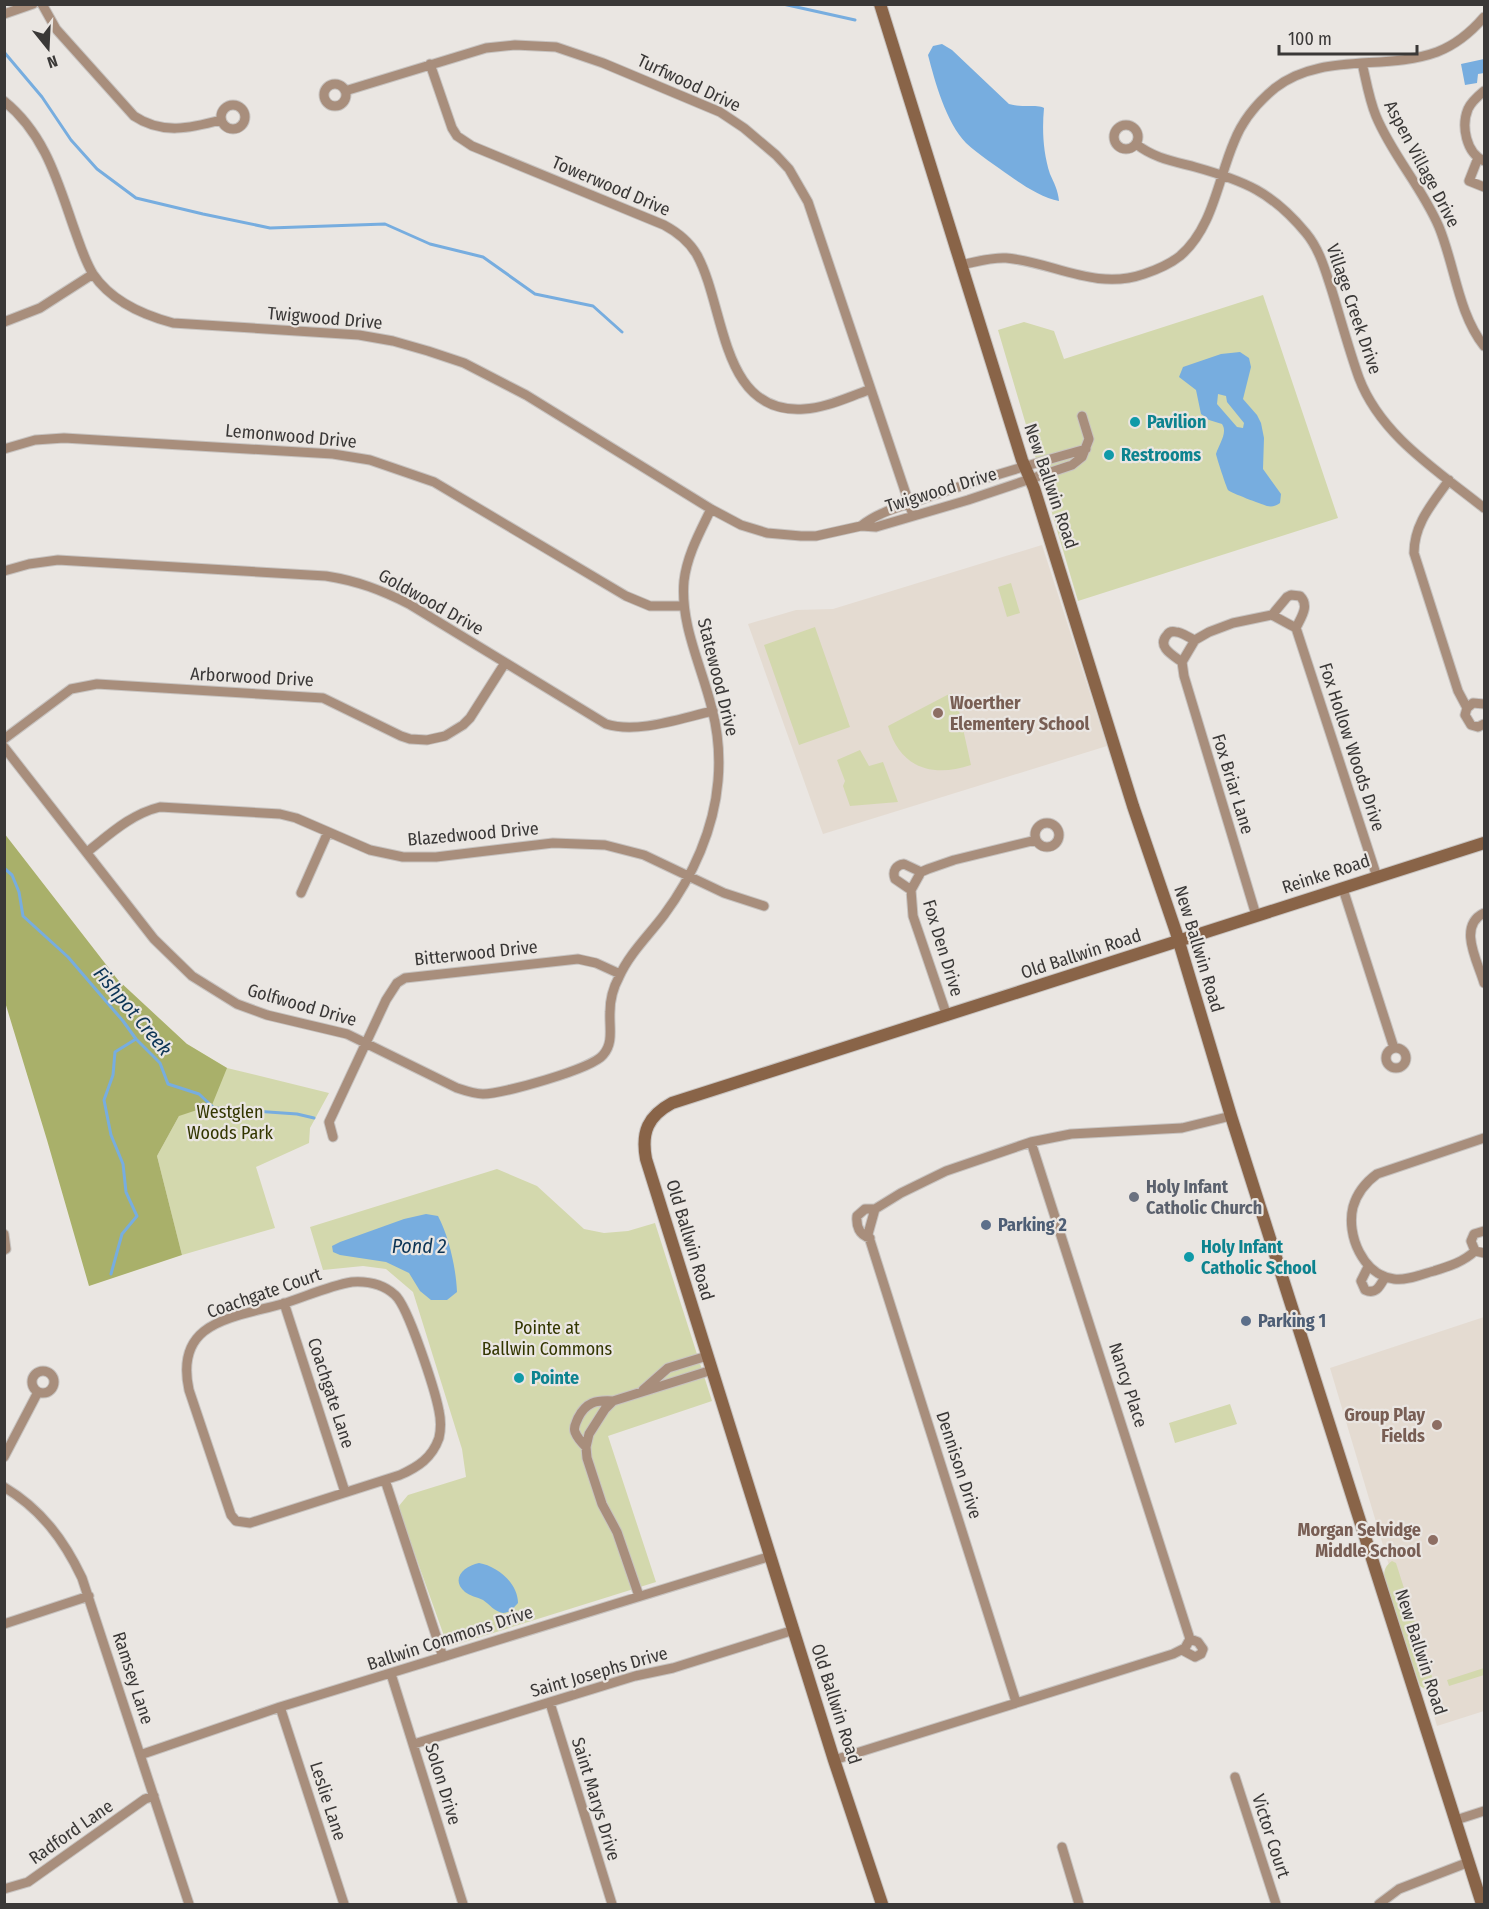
<svg xmlns="http://www.w3.org/2000/svg" width="1489" height="1909" viewBox="0 0 1489 1909" font-family="'Fira Sans Condensed',sans-serif">
<rect width="100%" height="100%" fill="#eae6e2"/>
<path fill="#e4dbd1" d="M1042,545L1107,746L823,834L748,624L796,610L833,609Z
M1484,1317V1711L1437,1726L1330,1368Z"/>
<path fill="#d3d8ad" d="M1263,295L1338,518L1078,601L998,330L1024,322L1054,331L1064,359Z
M1011,583L1020,613L1007,617L998,587Z
M815,627L850,727L799,745L764,645Z
M951,693L956,697L971,765C932,778 900,768 888,726Z
M860,750L869,766L883,762L898,802L850,806L843,786L845,781L837,760Z
M187,1044L227,1068L329,1093L310,1128L309,1143L256,1167L275,1228L182,1255L157,1156L179,1116Z
M497,1169L537,1186L584,1229L604,1233L628,1231L655,1223L712,1401L608,1436L656,1582L448,1647L398,1507L408,1495L466,1477L462,1449L413,1292L386,1269L363,1266L323,1270L310,1227Z
M1230,1404L1237,1424L1175,1443L1169,1423Z
M1392,1561L1396,1563L1436,1689L1428,1691L1420,1686L1384,1578C1384,1570 1385,1566 1392,1561Z
M1484,1668V1675L1449,1686L1447,1680Z"/>
<path fill="#a9b06a" d="M4,833L118,980L187,1044L227,1068L212,1105L179,1116L157,1156L182,1255L89,1286L47,1140L5,1002Z"/>
<path fill="#77addf" fill-rule="evenodd" d="M942,44L952,50L1009,104C1021,108 1037,104 1044,108C1042,130 1043,152 1050,174C1054,183 1058,190 1059,201C1043,198 1024,186 1010,176C996,166 979,155 966,143C946,122 935,82 928,55L933,46Z
M1484,59V73L1478,74L1477,83L1465,85L1461,64Z
M1240,352L1249,358L1251,367L1243,399L1257,415L1261,423L1264,438L1263,469L1281,494L1280,503C1276,506 1272,507 1267,506C1261,504 1231,493 1228,490C1226,486 1217,459 1216,454C1219,444 1228,433 1222,424L1209,420L1201,414L1196,390L1179,377L1183,367L1221,354ZM1218,394L1226,396L1227,402L1244,423L1243,428L1237,427L1217,404Z
M426,1214L438,1216C449,1237 456,1268 457,1292L447,1300H431L420,1291L409,1273L386,1262L340,1255L333,1252L332,1246L340,1242L404,1219Z
M479,1563C497,1566 518,1583 518,1603C513,1608 510,1613 503,1613C495,1612 489,1604 483,1600C477,1597 470,1596 465,1592C450,1579 464,1566 479,1563Z"/>
<g fill="none" stroke-linecap="round" stroke-linejoin="round">
<path stroke="#77addf" stroke-width="3" d="M783,4L855,20
M4,52L42,97L71,140L97,169L136,198L203,214L270,228L385,224L430,244L483,257L535,294L593,306L622,332
M4,868L12,875L19,892L23,916L68,957L123,1021L136,1039L160,1063L168,1084L199,1094L214,1108L297,1114L314,1118
M111,1274L122,1234L137,1216L126,1192L123,1164L111,1135L104,1100L113,1075L115,1052L136,1039"/>
<g stroke="#c7c3c0" stroke-width="11">
<path id="street" d="M42,4L56,29L134,116C162,135 191,128 221,120
M4,14L33,4
M1362,63C1366,80 1369,99 1376,116C1392,155 1422,187 1439,227C1455,266 1458,313 1484,346
M430,64L452,128L457,136L472,146L664,225C677,232 689,241 697,255C726,308 720,415 804,409C826,408 848,397 869,390
M324 95a11 11 0 1 1 22 0a11 11 0 1 1-22 0Z
M345,91L486,48L515,45L556,47L603,63L720,112L744,128L776,155L789,169L808,202L913,515
M1484,91C1478,96 1471,102 1468,109C1461,126 1466,153 1484,161
M4,101C46,135 58,183 75,231C80,245 85,261 93,274C111,301 143,315 173,323L359,335L393,341L428,351L464,363L526,395L711,509L741,525L767,533L801,536H816L861,526L876,527L968,500L1072,465L1082,457L1089,439L1082,416
M221 117a12 12 0 1 1 24 0a12 12 0 1 1-24 0Z
M1114 137a12 12 0 1 1 24 0a12 12 0 1 1-24 0Z
M1136,144C1154,158 1172,161 1195,167C1245,181 1272,192 1306,233C1320,250 1325,270 1332,291C1341,320 1349,350 1359,378C1381,436 1438,471 1484,508
M1478,158L1469,181L1484,187
M961,265C976,262 991,257 1006,258C1053,262 1095,291 1144,274C1156,270 1170,264 1180,256C1213,228 1218,179 1234,142C1242,121 1258,102 1275,88C1321,52 1385,71 1437,52C1455,45 1472,31 1484,17
M4,322L40,308L93,274
M4,449L35,440L64,438L333,454L370,460L434,482L626,596L650,606H684
M1449,480C1433,503 1414,523 1414,553L1458,691L1467,708
M861,526C879,511 904,506 925,498C978,480 1032,464 1086,449
M4,571L29,564L58,560L326,576C358,581 381,590 409,604L606,724C638,734 681,718 713,711
M1272,615L1296,628L1377,877
M1272,615L1287,597L1291,595L1300,596C1310,606 1301,617 1296,628
M1182,662C1174,656 1156,647 1167,635C1169,632 1172,631 1176,632C1182,632 1189,638 1195,640
M1484,704L1473,703L1467,708L1465,715L1471,725L1478,727L1484,724
M4,739L71,689L97,684L323,698L401,736L410,739L427,740L445,736L463,725L470,718L505,663
M4,747L154,939L192,976L237,1004L267,1015L347,1034L457,1088C466,1091 474,1094 483,1094C502,1094 592,1069 603,1055C614,1043 609,1027 610,1012C610,999 613,988 619,977C629,954 649,935 664,915C693,876 714,829 718,781C720,758 718,732 712,709C702,667 680,625 684,581C687,555 700,532 711,509
M1035 835a12 12 0 1 1 24 0a12 12 0 1 1-24 0Z
M87,852C110,834 131,814 160,807L280,814L296,818L370,850L403,857H436L553,843L605,845L644,855L724,893L764,906
M1343,889L1394,1048
M911,890L895,879C892,871 896,865 904,864L921,872
M301,893L328,832
M1484,913C1457,926 1478,962 1484,983
M1256,915L1184,676L1182,662L1195,640L1209,632L1233,623L1272,615
M947,1016L913,916L911,890L921,872L928,869L954,860L1036,840
M1386 1058a10 10 0 1 1 20 0a10 10 0 1 1-20 0Z
M333,1137L329,1122L386,1000L397,983L405,978L578,959L596,963L620,974
M1484,1231L1474,1234L1471,1241L1475,1251L1484,1253
M4,1234L6,1249L4,1250
M870,1238C859,1235 856,1226 857,1216L865,1209H875
M1475,1251C1463,1262 1450,1266 1434,1271C1422,1274 1407,1281 1394,1279C1363,1275 1346,1235 1353,1207C1357,1193 1366,1182 1377,1174L1484,1138
M1368,1267L1361,1281L1365,1290C1376,1295 1380,1286 1385,1277
M352,1282C367,1281 383,1284 395,1295C408,1306 435,1390 439,1411C441,1420 441,1429 439,1438C432,1458 418,1467 400,1475L250,1523L236,1521L231,1515L189,1390C174,1321 232,1318 282,1304C305,1297 328,1286 352,1282Z
M284,1303L345,1492
M32 1382a11 11 0 1 1 22 0a11 11 0 1 1-22 0Z
M643,1390L668,1368L707,1356
M586,1447C582,1443 577,1437 575,1432C573,1427 576,1423 578,1418C586,1402 596,1400 613,1401
M4,1457L38,1392
M385,1480L443,1657
M4,1487C41,1509 64,1540 82,1578L189,1904
M639,1596L617,1532L602,1504L587,1458L586,1447L589,1434L605,1409L613,1401L712,1370
M4,1624L89,1596
M1182,1650L1195,1657L1201,1654L1203,1649L1198,1642L1190,1639
M391,1674L463,1904
M1016,1702L868,1234L875,1209L901,1193L946,1171L1031,1142L1071,1134L1182,1128L1231,1116
M550,1703L612,1904
M280,1707L344,1904
M414,1744L635,1676L673,1668L794,1630
M140,1755L280,1707L771,1556
M834,1760L1173,1654L1185,1648L1190,1639L1031,1142
M1235,1777L1276,1904
M1456,1820L1484,1811
M1062,1847L1079,1904
M4,1889L28,1882L145,1799L154,1796
M1379,1904L1399,1889L1469,1862"/>
</g>
<g stroke="#c7c3c0" stroke-width="14">
<path id="secondary" d="M880,4L1022,460L1034,488L1133,806L1176,932L1231,1116L1482,1904
M882,1904L834,1760L646,1159C641,1132 648,1116 672,1103L1484,843"/>
</g>
<use href="#street" stroke="#a88e7c" stroke-width="9"/>
<use href="#secondary" stroke="#896448" stroke-width="12"/>
</g>
<g fill="#0f9aa8" stroke="#eae6e2" stroke-width="2">
<circle cx="1135" cy="422" r="6"/>
<circle cx="1109" cy="455" r="6"/>
<circle cx="1189" cy="1257" r="6"/>
<circle cx="519" cy="1378" r="6"/>
</g>
<g fill="#8d6e63" stroke="#eae6e2" stroke-width="2">
<circle cx="938" cy="713" r="6"/>
<circle cx="1437" cy="1425" r="6"/>
<circle cx="1433" cy="1540" r="6"/>
</g>
<circle fill="#6b7280" stroke="#eae6e2" stroke-width="2" cx="1134" cy="1197" r="6"/>
<g fill="#5c6f8a" stroke="#eae6e2" stroke-width="2">
<circle cx="986" cy="1225" r="6"/>
<circle cx="1246" cy="1321" r="6"/>
</g>
<g text-anchor="middle" stroke-width="4.5" stroke-linejoin="round" paint-order="stroke">
<g font-size="18" fill="#3a3837" stroke="#eae6e2">
<text transform="translate(689 83) rotate(25)" y="6">Turfwood Drive</text>
<text transform="translate(1422 164) rotate(62)" y="6">Aspen Village Drive</text>
<text transform="translate(611 186) rotate(23)" y="6">Towerwood Drive</text>
<text transform="translate(1354 309) rotate(71)" y="6">Village Creek Drive</text>
<text transform="translate(325 318) rotate(5)" y="6">Twigwood Drive</text>
<text transform="translate(291 436) rotate(5)" y="6">Lemonwood Drive</text>
<text transform="translate(1051 486) rotate(71)" y="6">New Ballwin Road</text>
<text transform="translate(941 490) rotate(-17)" y="6">Twigwood Drive</text>
<text transform="translate(431 602) rotate(29)" y="6">Goldwood Drive</text>
<text transform="translate(252 677) rotate(3)" y="6">Arborwood Drive</text>
<text transform="translate(718 677) rotate(76)" y="6">Statewood Drive</text>
<text transform="translate(1352 747) rotate(72)" y="6">Fox Hollow Woods Drive</text>
<text transform="translate(1233 784) rotate(73)" y="6">Fox Briar Lane</text>
<text transform="translate(473 834) rotate(-5)" y="6">Blazedwood Drive</text>
<text transform="translate(1326 874) rotate(-18)" y="6">Reinke Road</text>
<text transform="translate(943 948) rotate(73)" y="6">Fox Den Drive</text>
<text transform="translate(1199 949) rotate(73)" y="6">New Ballwin Road</text>
<text transform="translate(476 953) rotate(-6)" y="6">Bitterwood Drive</text>
<text transform="translate(1081 954) rotate(-18)" y="6">Old Ballwin Road</text>
<text transform="translate(302 1005) rotate(16)" y="6">Golfwood Drive</text>
<text transform="translate(690 1240) rotate(73)" y="6">Old Ballwin Road</text>
<text transform="translate(264 1293) rotate(-19)" y="6">Coachgate Court</text>
<text transform="translate(1128 1385) rotate(72)" y="6">Nancy Place</text>
<text transform="translate(331 1393) rotate(72)" y="6">Coachgate Lane</text>
<text transform="translate(959 1465) rotate(72)" y="6">Dennison Drive</text>
<text transform="translate(450 1638) rotate(-18)" y="6">Ballwin Commons Drive</text>
<text transform="translate(1421 1652) rotate(72)" y="6">New Ballwin Road</text>
<text transform="translate(599 1672) rotate(-16)" y="6">Saint Josephs Drive</text>
<text transform="translate(133 1678) rotate(72)" y="6">Ramsey Lane</text>
<text transform="translate(836 1704) rotate(72)" y="6">Old Ballwin Road</text>
<text transform="translate(443 1784) rotate(73)" y="6">Solon Drive</text>
<text transform="translate(596 1799) rotate(73)" y="6">Saint Marys Drive</text>
<text transform="translate(328 1801) rotate(72)" y="6">Leslie Lane</text>
<text transform="translate(71 1832) rotate(-35)" y="6">Radford Lane</text>
<text transform="translate(1271 1836) rotate(72)" y="6">Victor Court</text>
</g>
<g font-size="18" font-weight="bold" fill="#0d838f" stroke="#eae6e2" text-anchor="start">
<text x="1147" y="428">Pavilion</text>
<text x="1121" y="461">Restrooms</text>
<text x="1201" y="1253">Holy Infant<tspan x="1201" dy="21">Catholic School</tspan></text>
<text x="531" y="1384">Pointe</text>
</g>
<g font-size="18" font-weight="bold" fill="#785e54" stroke="#eae6e2" text-anchor="end">
<text x="950" y="709" text-anchor="start">Woerther<tspan x="950" dy="21">Elementery School</tspan></text>
<text x="1425" y="1421">Group Play<tspan x="1425" dy="21">Fields</tspan></text>
<text x="1421" y="1536">Morgan Selvidge<tspan x="1421" dy="21">Middle School</tspan></text>
</g>
<g font-size="18" fill="#333600" stroke="#eae6e2">
<text x="230" y="1118">Westglen<tspan x="230" dy="21">Woods Park</tspan></text>
<text x="547" y="1334">Pointe at<tspan x="547" dy="21">Ballwin Commons</tspan></text>
</g>
<g font-size="18" font-weight="bold" fill="#5b616d" stroke="#eae6e2" text-anchor="start">
<text x="1146" y="1193">Holy Infant<tspan x="1146" dy="21">Catholic Church</tspan></text>
</g>
<g font-size="18" font-weight="bold" fill="#4e5e75" stroke="#eae6e2" text-anchor="start">
<text x="998" y="1231">Parking 2</text>
<text x="1258" y="1327">Parking 1</text>
</g>
<g font-size="20" font-style="italic" fill="#0d3556" stroke="#eae6e2">
<text transform="translate(133 1011) rotate(50)" y="7">Fishpot Creek</text>
<text x="419" y="1253">Pond 2</text>
</g>
</g>
<rect width="1489" height="1909" fill="none" stroke="#3a3837" stroke-width="12"/>
<g transform="translate(48 48) rotate(162)" stroke="#eae6e2" stroke-width="4.5" paint-order="stroke">
<path d="M0-4.5L10 22L0 15L-10 22Z" fill="#3a3837"/>
<text y="-9" font-size="16" font-weight="bold" text-anchor="middle" fill="#3a3837">N</text>
</g>
<path d="M1279 45v9h138v-9" fill="none" stroke="#3a3837" stroke-width="3"/>
<text x="1288" y="45" font-size="18" fill="#3a3837" stroke="#eae6e2" stroke-width="4.5" paint-order="stroke">100 m</text>
</svg>
